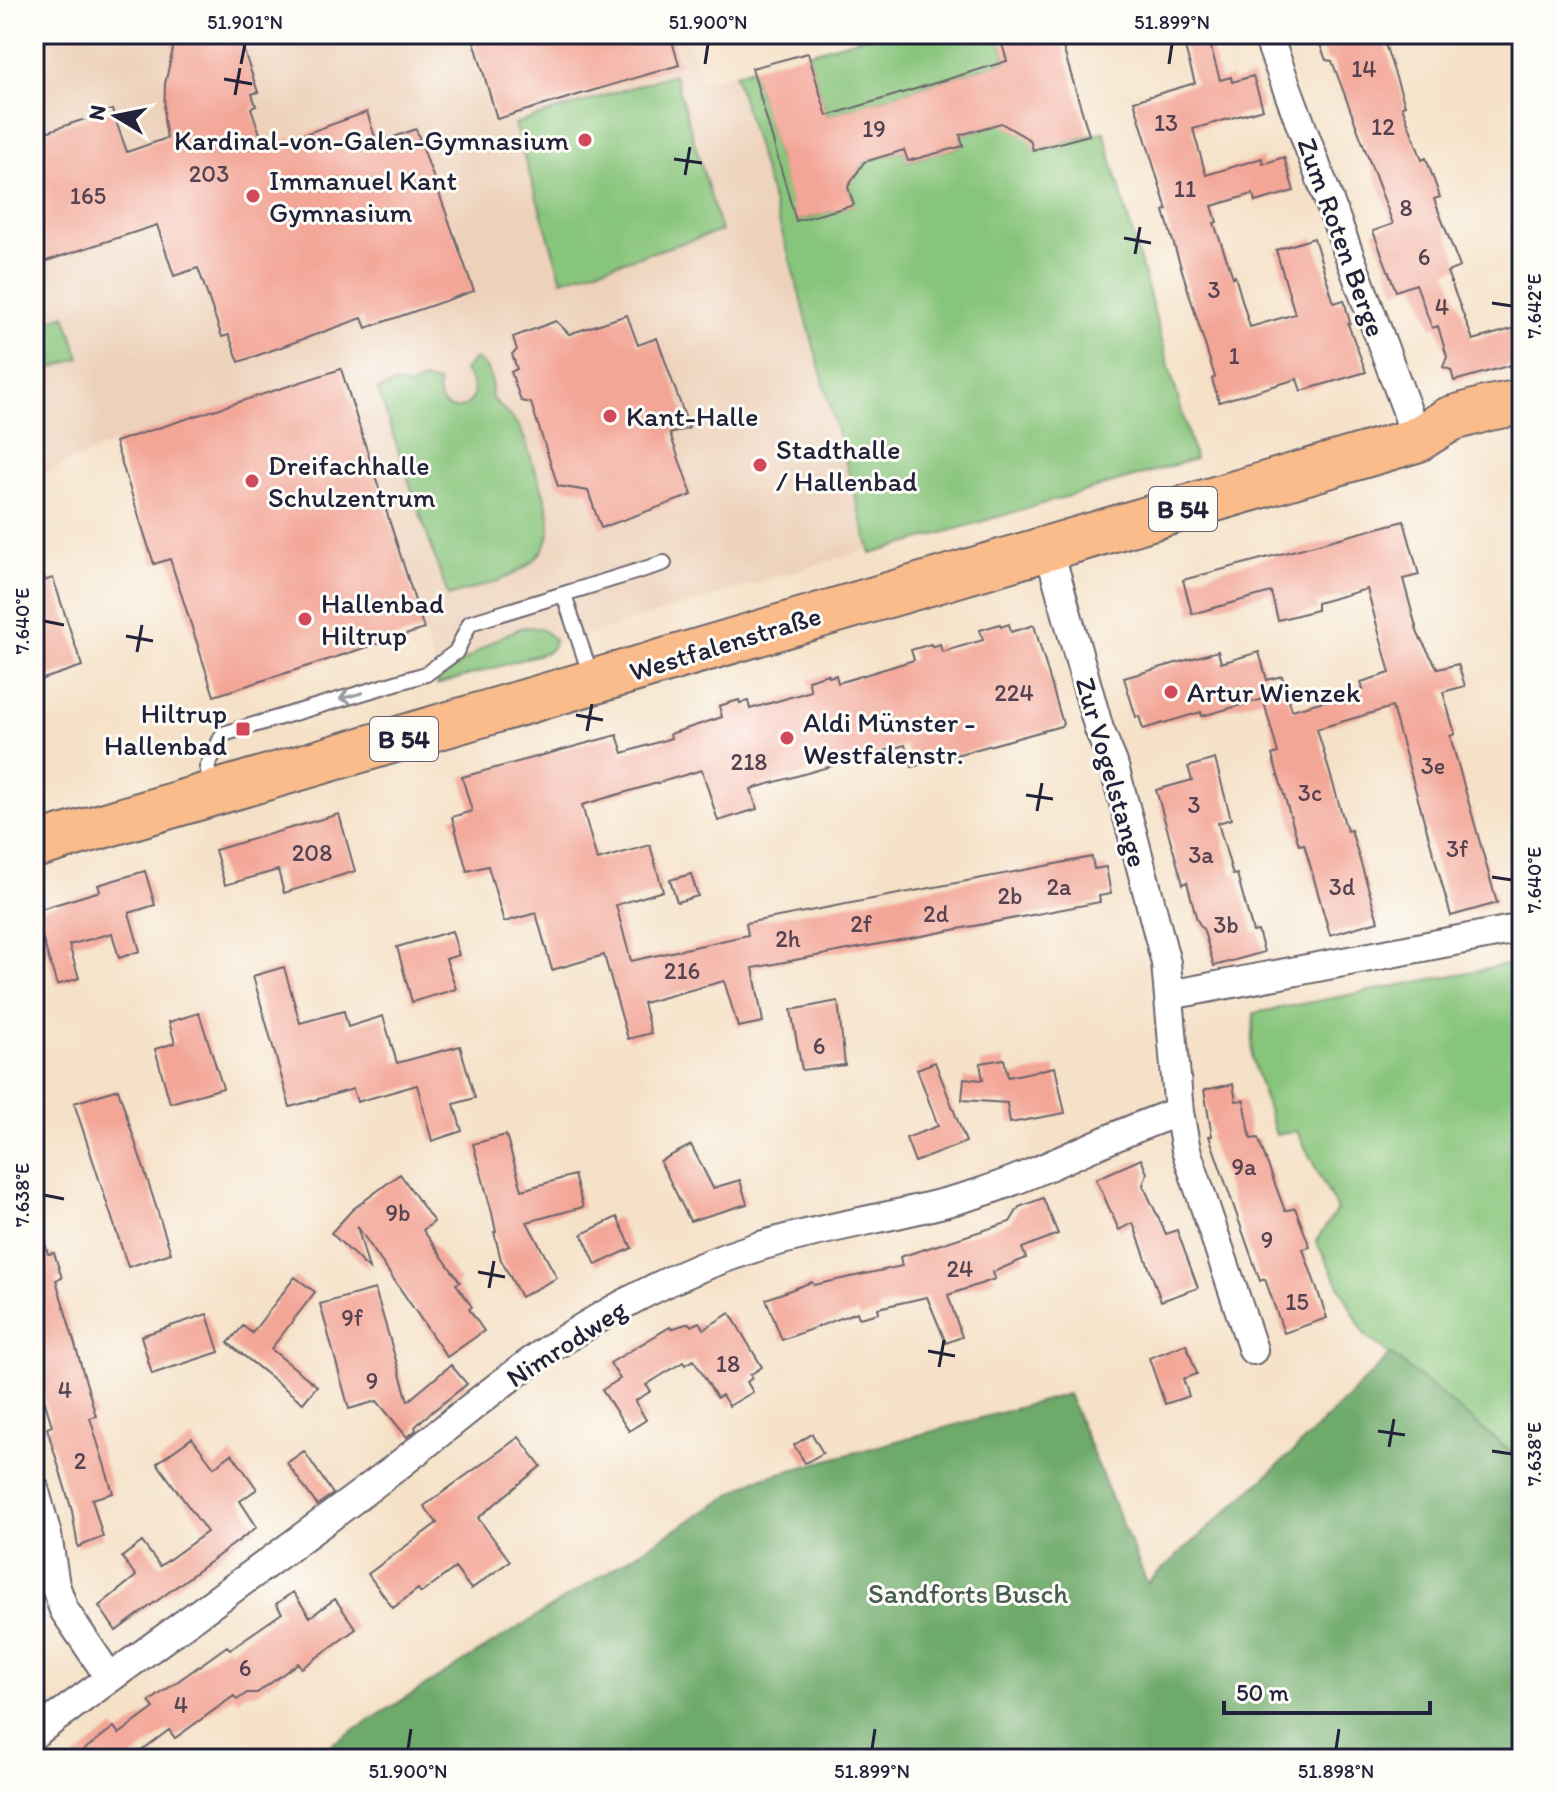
<svg xmlns="http://www.w3.org/2000/svg" width="1556" height="1793" viewBox="0 0 1556 1793" font-family="Itim,sans-serif">
<rect width="100%" height="100%" fill="#fdfcf7"/>
<filter id="ink" filterUnits="userSpaceOnUse"><feTurbulence type="fractalNoise" baseFrequency=".0125" numOctaves="2"/><feDisplacementMap in="SourceGraphic" scale="16" xChannelSelector="R" yChannelSelector="G"/><feConvolveMatrix kernelMatrix="1 2 1 2 8 2 1 2 1" color-interpolation-filters="sRGB"/></filter>
<filter id="wash" filterUnits="userSpaceOnUse"><feTurbulence type="fractalNoise" baseFrequency=".006" numOctaves="4" result="noise"/><feDisplacementMap in="SourceGraphic" scale="32" xChannelSelector="R" yChannelSelector="G"/><feGaussianBlur stdDeviation="1.8" result="paint"/><feColorMatrix in="noise" values="0 0 0 0 0 0 0 0 0 0 0 0 0 0 0 0 0 1.4 0 .05"/><feComposite in="paint" operator="in"/></filter>
<g filter="url(#wash)">
<rect width="100%" height="100%" fill="#f5e1c7"/>
<path fill="#edd1ba" d="M34,34H688L702,82L735,74L869,549L439,680L341,370L115,442L34,478Z"/>
<path fill="#88c57b" stroke="#55745b" stroke-width="2" d="M875,34H999L1007,61L827,116L808,53Z
M752,68L797,221L853,205L846,180L855,177L860,168L859,164L904,150L909,161L962,146L960,135L1006,122L1027,128L1034,150L1104,132L1195,459L871,554L788,253L735,74Z
M674,74L721,231L562,280L514,124Z
M65,315L80,358L34,375V326Z
M474,359C490,366 494,380 491,397C500,407 514,418 520,429C526,440 529,453 533,464C543,493 563,530 537,557C515,581 478,586 448,596L378,390L397,383L410,387L422,380L439,383C431,426 498,409 464,371Z
M524,627C538,627 545,629 554,640L552,648L547,652L437,685V682C447,672 456,667 468,659C489,643 499,636 524,627Z
M1522,962V1461L1365,1335L1316,1241L1337,1210L1297,1131L1276,1135L1252,1058L1254,1013Z"/>
<path fill="#6eaa6b" stroke="#486653" stroke-width="2" d="M1391,1354L1522,1461V1759H308L755,1480L1068,1394L1147,1583L1293,1452Z"/>
<g id="blocks">
<path fill="#f3a596" d="M168,34H238L258,92L252,94L256,106L251,108L265,148L367,112L377,143L416,129L474,291L366,328L362,318L239,362L229,335L222,337L198,268L174,276L157,225L34,265V136L112,110L127,152L167,138L164,120L165,84L173,49Z
M472,34H670L679,65L497,119Z
M999,34H1059L1089,135L1033,150L1030,140L1001,123L960,135L963,146L908,161L904,150L864,162L848,187L854,205L796,221L752,68L808,53L827,116L1007,61Z
M1181,34H1207L1220,80L1231,77L1232,82L1253,76L1263,109L1193,129L1206,175L1262,158L1263,164L1284,157L1294,191L1255,202L1253,194L1212,206L1217,222L1214,223L1233,277L1235,276L1250,327L1295,314L1276,250L1314,238L1334,303L1344,300L1350,323L1348,324L1366,372L1301,391L1297,379L1219,402L1212,379L1215,377L1171,235L1164,211L1167,210L1134,101L1195,83Z
M1316,34H1376L1379,44H1385L1405,105L1402,106L1422,160L1426,158L1440,197L1434,199L1460,267L1447,272L1473,340L1522,326V362L1454,381L1451,370L1443,367L1447,357L1438,326L1432,328L1416,284L1396,291L1373,231L1393,224L1332,61L1326,60Z
M627,315L638,345L657,338L689,428L670,434L692,495L601,528L588,491L558,486L531,403L521,401L511,372L517,369L512,354L517,350L513,337L556,321L569,334Z
M341,369L424,629L214,696L170,559L154,564L115,442Z
M1404,521L1419,575L1403,579L1418,634L1438,669L1458,664L1465,686L1443,692L1455,734L1450,736L1497,903L1451,916L1392,707L1317,729L1347,831L1351,830L1378,921L1330,935L1304,844L1299,845L1272,755L1278,753L1263,699L1202,716L1201,712L1143,729L1139,716L1136,717L1124,678L1218,651L1221,663L1259,652L1267,680L1282,676L1292,710L1363,690L1361,682L1390,673L1367,589L1317,603V610L1278,620L1271,592L1192,614L1183,580Z
M53,578L82,666L34,682V584Z
M1000,624L1001,627L1009,624L1011,632L1034,625L1063,724L1061,726L912,767L905,745L751,789L757,809L718,821L702,770L582,805L597,860L650,845L663,891L616,905L631,961L748,935L746,923L1092,857L1094,869L1106,867L1111,894L1099,896L1100,902L753,968L763,1022L738,1027L724,981L643,1003L651,1033L628,1039L604,955L552,970L536,913L504,922L488,866L467,871L452,817L472,811L462,777L617,735L623,753L671,738L670,734L722,717L719,706L739,700L740,703L748,701L750,709L811,691L808,680L828,674L829,677L836,675L838,683L891,667L914,660L911,650L931,644L932,647L940,644L942,652L983,640L980,630Z
M1215,759L1231,819L1218,823L1233,875L1237,874L1253,932L1258,931L1264,952L1214,966L1204,931L1197,920L1187,882L1183,884L1156,790L1192,780L1188,767Z
M339,814L355,871L284,893L278,870L225,885L215,850Z
M145,871L155,905L129,913L140,951L119,958L112,933L69,945L79,978L57,985L34,911L100,891L98,885Z
M691,874L698,896L677,902L670,880Z
M452,931L459,955L446,959L456,989L412,1002L397,947Z
M284,967L300,1023L344,1011L348,1027L383,1016L397,1063L460,1046L475,1098L454,1104L462,1131L432,1141L417,1085L357,1102L353,1089L290,1107L253,976Z
M838,1001L845,1065L802,1070L791,1010Z
M199,1013L223,1088L170,1103L155,1049L175,1043L169,1022Z
M1004,1059L1008,1077L1055,1067L1065,1113L1010,1123L1007,1103L962,1100L964,1078L983,1080L980,1063Z
M935,1062L966,1142L915,1162L906,1138L938,1126L917,1069Z
M1233,1084L1236,1101L1244,1100L1251,1139L1258,1138L1285,1211L1295,1208L1310,1247L1303,1249L1327,1318L1284,1333L1265,1279L1260,1281L1209,1136H1212L1204,1090Z
M118,1089L171,1253L128,1267L74,1103Z
M506,1135L522,1190L574,1175L583,1207L527,1222L557,1278L521,1297L501,1260L494,1232H496L492,1213L473,1144Z
M691,1145L713,1188L740,1180L747,1204L690,1221L660,1161Z
M1141,1159L1147,1173L1143,1185L1166,1234L1177,1230L1198,1288L1161,1301L1133,1223L1119,1230L1096,1179Z
M400,1174L434,1222L423,1230L460,1282L456,1284L472,1307L469,1309L484,1331L447,1357L357,1226L369,1269L331,1233L352,1210Z
M1043,1198L1058,1234L1022,1248L1026,1258L993,1272L995,1279L948,1295L962,1337L946,1343L927,1297L878,1308L879,1313L859,1318L857,1312L782,1340L766,1299L812,1282L814,1285L902,1266L900,1257L1010,1222L1019,1207Z
M617,1217L632,1248L596,1265L582,1234Z
M40,1226L48,1254L54,1253L62,1278L56,1280L96,1416L90,1418L113,1493L92,1499L103,1537L78,1547L72,1511L47,1428L52,1426L34,1365V1227Z
M295,1277L315,1292L271,1349L317,1386L303,1403L228,1343L243,1326L252,1333Z
M375,1289L408,1401L451,1365L467,1384L423,1419L415,1427L416,1430L407,1437L377,1401L349,1409L320,1304Z
M730,1313L762,1367L750,1375L752,1378L747,1382L753,1392L729,1406L722,1395L717,1398L694,1360L685,1365L683,1362L646,1385L651,1391L635,1401L646,1420L629,1431L602,1390L620,1379L610,1363L670,1327L671,1329L689,1323L691,1326L699,1322L704,1329Z
M207,1314L219,1352L152,1374L141,1336Z
M1186,1344L1197,1374L1183,1379L1189,1396L1165,1404L1149,1358Z
M812,1434L823,1453L805,1463L794,1445Z
M519,1437L541,1466L478,1518L510,1561L471,1589L455,1568L421,1593L418,1589L393,1608L368,1574L437,1523L424,1506Z
M192,1438L214,1467L232,1454L257,1489L240,1501L257,1527L116,1631L99,1606L136,1576L122,1557L142,1542L160,1566L207,1532L157,1463Z
M304,1451L333,1494L317,1505L287,1463Z
M293,1592L310,1617L335,1599L356,1629L302,1668L298,1663L257,1693H247L237,1700L234,1696L175,1738L169,1730L130,1759H72L114,1727L119,1734L154,1708L149,1702L227,1646L230,1649L282,1613L276,1604Z"/>
</g>
</g>
<g filter="url(#ink)">
<use href="#blocks" fill-opacity="0" stroke="#6c656c" stroke-width="2"/>
<g fill="none" stroke-linecap="round" stroke-linejoin="round">
<g stroke="#6c656c" stroke-width="18">
<path id="lane" d="M564,595L592,679
M214,790L207,767L223,734L426,674L456,652L470,623L664,563"/>
</g>
<g stroke="#6c656c" stroke-width="32">
<path id="street" d="M1267,34L1406,408L1416,440
M1049,550L1099,729L1113,763L1133,836L1166,963L1179,1112L1186,1150L1253,1350
M1170,995L1522,928
M34,1488L47,1535L55,1585L64,1610L110,1678
M34,1734C150,1648 267,1565 382,1478C426,1445 467,1409 512,1376C552,1345 597,1318 641,1295C678,1276 718,1259 757,1247C829,1225 905,1216 976,1194C1046,1172 1110,1134 1179,1112"/>
</g>
<g stroke="#6c656c" stroke-width="48">
<path id="primary" d="M34,846L1416,440L1450,419L1489,408L1522,402"/>
</g>
<use href="#lane" stroke="#fff" stroke-width="14"/>
<use href="#street" stroke="#fff" stroke-width="28"/>
<use href="#primary" stroke="#f9bc8a" stroke-width="44"/>
</g>
<defs><path id="oneway-shaft" d="M-6 0H5M1.5-3L5.5 0L1.5 3" fill="none" stroke-width="1.6" stroke-linecap="round" stroke-linejoin="round" transform="scale(2)"/></defs>
<use stroke="#9c9ca7" href="#oneway-shaft" transform="translate(351 696) rotate(164)"/>
</g>
<path fill="none" stroke="#22223b" stroke-width="3" d="M241,64L245,44M705,64L708,44M1169,64L1172,44M224,79L252,84M235,95L240,68M674,159L702,163M685,175L690,147M1124,238L1151,243M1135,254L1140,227M1492,303L1512,306M44,621L64,625M126,636L153,641M137,652L142,625M576,715L603,720M587,731L592,704M1026,795L1053,799M1037,811L1042,783M1492,877L1512,880M44,1195L64,1199M478,1272L505,1277M489,1288L494,1261M928,1351L955,1356M939,1367L944,1340M1378,1431L1405,1435M1389,1447L1394,1419M1492,1451L1512,1454M408,1749L411,1729M872,1749L875,1729M1336,1749L1339,1729"/>
<g fill="#d1495b" stroke="#fdfcf7" stroke-width="3">
<circle cx="585" cy="140" r="8"/>
<circle cx="253" cy="196" r="8"/>
<circle cx="610" cy="416" r="8"/>
<circle cx="760" cy="465" r="8"/>
<circle cx="252" cy="481" r="8"/>
<circle cx="305" cy="619" r="8"/>
<circle cx="1171" cy="692" r="8"/>
<rect x="235" y="721" width="16" height="16" rx="4"/>
<circle cx="787" cy="738" r="8"/>
</g>
<g text-anchor="middle" stroke-width="6" stroke-linejoin="round" paint-order="stroke">
<g font-size="24" fill="#564352">
<text x="1364" y="77">14</text>
<text x="1166" y="131">13</text>
<text x="1383" y="135">12</text>
<text x="874" y="137">19</text>
<text x="209" y="182">203</text>
<text x="1185" y="197">11</text>
<text x="88" y="204">165</text>
<text x="1406" y="216">8</text>
<text x="1424" y="265">6</text>
<text x="1214" y="298">3</text>
<text x="1442" y="315">4</text>
<text x="1234" y="364">1</text>
<text x="1014" y="701">224</text>
<text x="749" y="770">218</text>
<text x="1433" y="774">3e</text>
<text x="1310" y="801">3c</text>
<text x="1194" y="813">3</text>
<text x="1457" y="857">3f</text>
<text x="312" y="861">208</text>
<text x="1201" y="863">3a</text>
<text x="1059" y="895">2a</text>
<text x="1342" y="895">3d</text>
<text x="1010" y="904">2b</text>
<text x="936" y="922">2d</text>
<text x="861" y="932">2f</text>
<text x="1226" y="933">3b</text>
<text x="788" y="947">2h</text>
<text x="682" y="979">216</text>
<text x="819" y="1054">6</text>
<text x="1244" y="1175">9a</text>
<text x="398" y="1221">9b</text>
<text x="1267" y="1248">9</text>
<text x="960" y="1277">24</text>
<text x="1297" y="1310">15</text>
<text x="352" y="1326">9f</text>
<text x="728" y="1372">18</text>
<text x="372" y="1389">9</text>
<text x="65" y="1398">4</text>
<text x="80" y="1469">2</text>
<text x="245" y="1676">6</text>
<text x="181" y="1713">4</text>
</g>
<g fill="#fdfcf7" stroke="#646373" stroke-width="2">
<rect x="1149" y="487" width="68" height="44" rx="6"/>
<rect x="370" y="717" width="68" height="44" rx="6"/>
</g>
<g font-size="26" font-weight="bold" fill="#22223b">
<text x="1183" y="518">B 54</text>
<text x="404" y="748">B 54</text>
</g>
<g font-size="28" fill="#22223b" stroke="#fdfcf7" text-anchor="start">
<text x="569" y="150" text-anchor="end">Kardinal-von-Galen-Gymnasium</text>
<text x="269" y="190">Immanuel Kant<tspan x="269" dy="32">Gymnasium</tspan></text>
<text x="626" y="426">Kant-Halle</text>
<text x="776" y="459">Stadthalle<tspan x="776" dy="32">/ Hallenbad</tspan></text>
<text x="268" y="475">Dreifachhalle<tspan x="268" dy="32">Schulzentrum</tspan></text>
<text x="321" y="613">Hallenbad<tspan x="321" dy="32">Hiltrup</tspan></text>
<text x="1187" y="702">Artur Wienzek</text>
<text x="227" y="723" text-anchor="end">Hiltrup<tspan x="227" dy="32">Hallenbad</tspan></text>
<text x="803" y="732">Aldi Münster -<tspan x="803" dy="32">Westfalenstr.</tspan></text>
</g>
<g font-size="28" fill="#22223b" stroke="#fdfcf7">
<text transform="translate(1342 237) rotate(70)" y="10">Zum Roten Berge</text>
<text transform="translate(725 643) rotate(-17)" y="10">Westfalenstraße</text>
<text transform="translate(1112 772) rotate(74)" y="10">Zur Vogelstange</text>
<text transform="translate(566 1343) rotate(-33)" y="10">Nimrodweg</text>
</g>
<g font-size="28" fill="#465b51" stroke="#fdfcf7">
<text x="968" y="1603">Sandforts Busch</text>
</g>
</g>
<rect width="1556" height="1793" fill="none" stroke="#fdfcf7" stroke-width="88"/>
<g transform="translate(116 116) rotate(280)" stroke="#fdfcf7" stroke-width="6" paint-order="stroke">
<path d="M0-6L14 30L0 20L-14 30Z" fill="#22223b"/>
<text y="-12" font-size="22" font-weight="bold" text-anchor="middle" fill="#22223b">N</text>
</g>
<path d="M1224 1701v12h206v-12" fill="none" stroke="#22223b" stroke-width="4"/>
<text x="1236" y="1701" font-size="24" fill="#22223b" stroke="#fdfcf7" stroke-width="6" paint-order="stroke">50 m</text>
<rect x="44" y="44" width="1468" height="1705" fill="none" stroke="#22223b" stroke-width="3"/>
<g font-size="20" text-anchor="middle" fill="#22223b">
<text x="245" y="29">51.901°N</text>
<text x="708" y="29">51.900°N</text>
<text x="1172" y="29">51.899°N</text>
<text transform="translate(1534 306) rotate(-90)" y="7">7.642°E</text>
<text transform="translate(22 621) rotate(-90)" y="7">7.640°E</text>
<text transform="translate(1534 880) rotate(-90)" y="7">7.640°E</text>
<text transform="translate(22 1195) rotate(-90)" y="7">7.638°E</text>
<text transform="translate(1534 1454) rotate(-90)" y="7">7.638°E</text>
<text x="408" y="1778">51.900°N</text>
<text x="872" y="1778">51.899°N</text>
<text x="1336" y="1778">51.898°N</text>
</g>
</svg>
